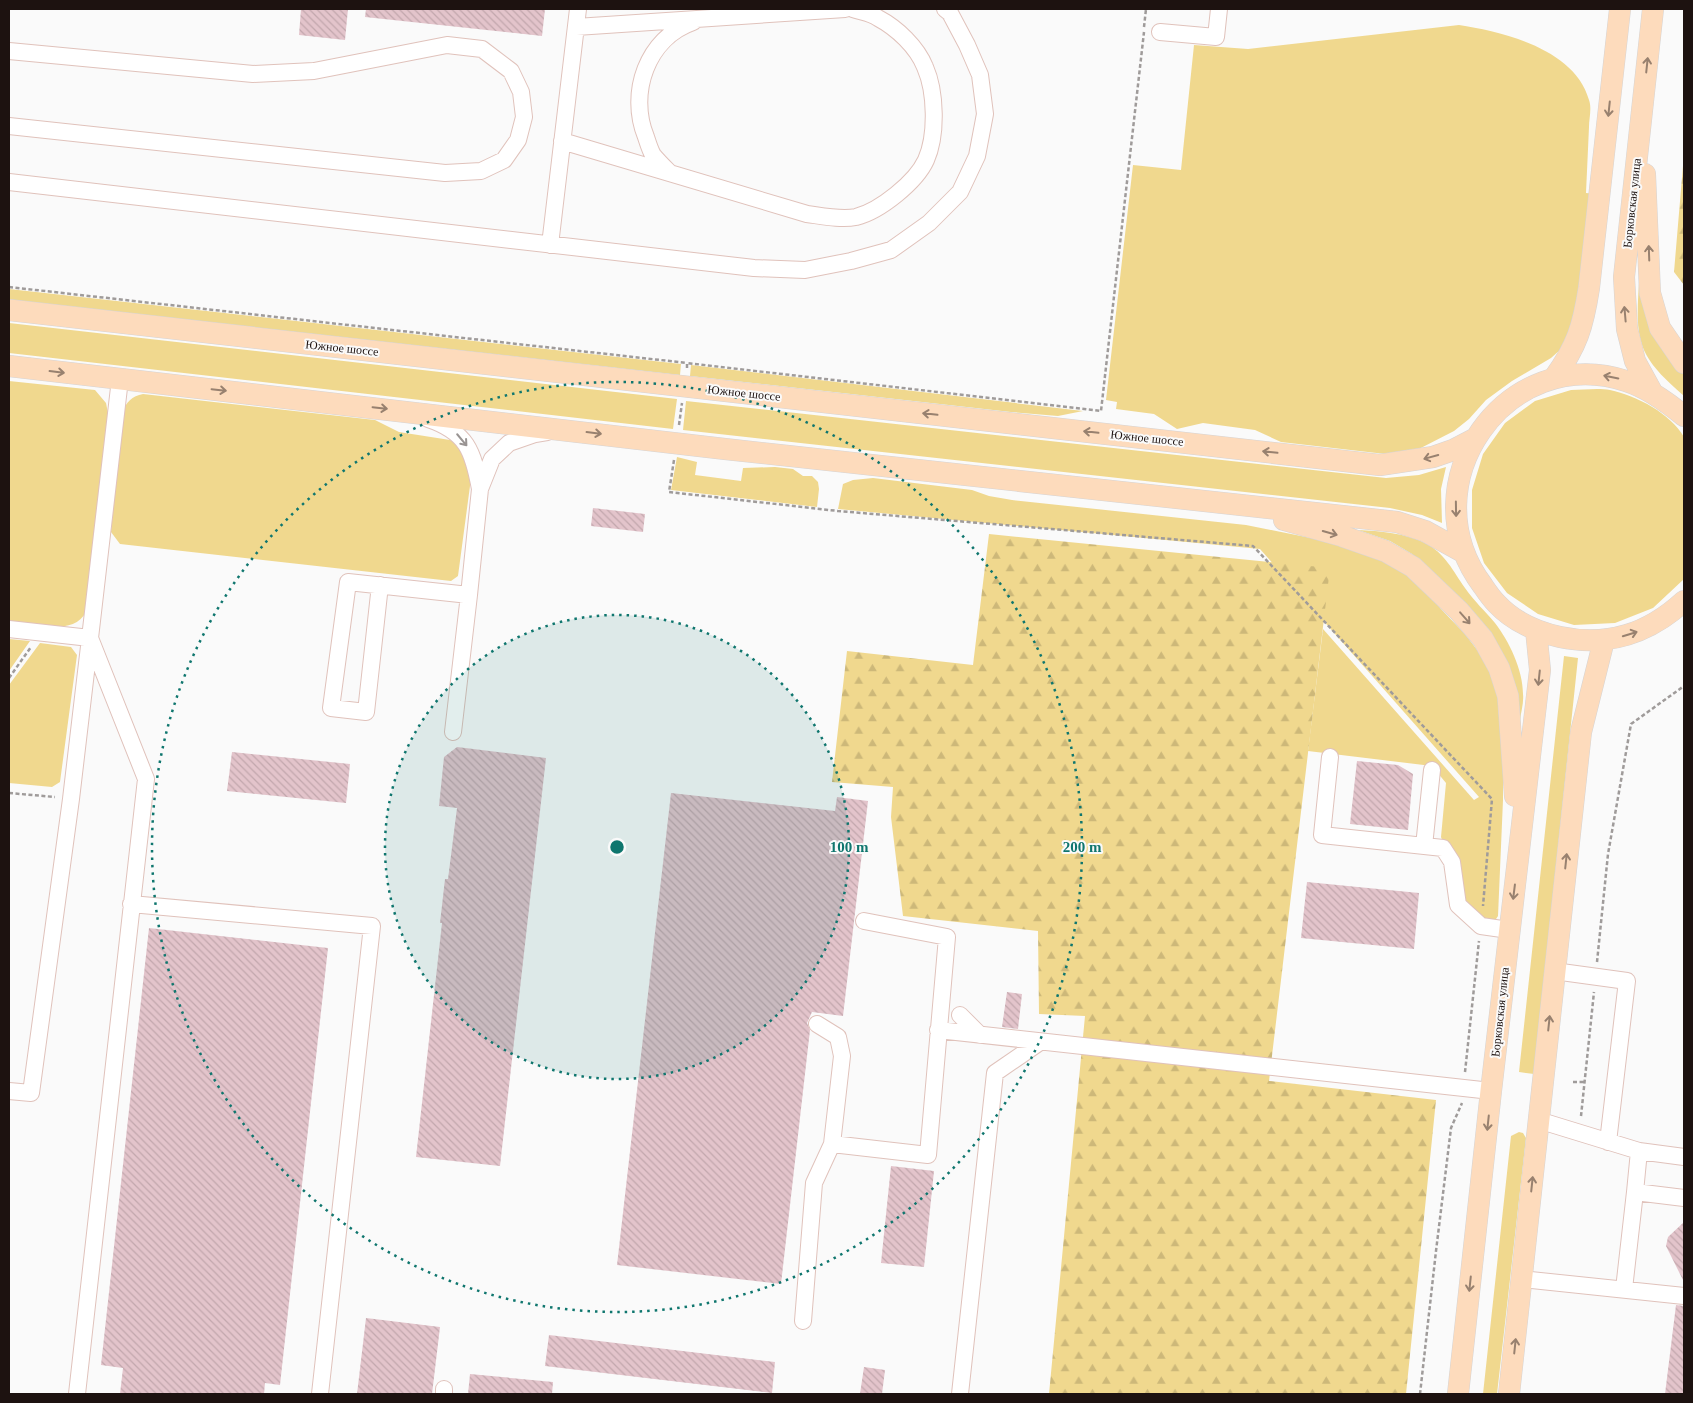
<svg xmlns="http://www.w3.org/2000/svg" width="1693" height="1403" viewBox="0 0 1693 1403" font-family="'Times New Roman',serif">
<defs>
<pattern id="forest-firs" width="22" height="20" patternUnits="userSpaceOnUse" patternTransform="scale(1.25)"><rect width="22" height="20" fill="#f0d88e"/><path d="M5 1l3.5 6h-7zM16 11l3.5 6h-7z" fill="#cdb879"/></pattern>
<pattern id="building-back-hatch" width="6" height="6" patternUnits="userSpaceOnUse" patternTransform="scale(1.25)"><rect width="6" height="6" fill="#e3c4cb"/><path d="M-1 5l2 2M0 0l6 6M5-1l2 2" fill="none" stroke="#c2a7ad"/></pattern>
</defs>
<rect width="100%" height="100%" fill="#fafafa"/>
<path fill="#f0d88e" d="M1459,25C1504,32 1575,49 1589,100C1592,108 1589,119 1589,127C1588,149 1587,171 1586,193L1597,194L1581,306L1560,350L1551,358L1512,381L1486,400L1469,419L1454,431L1415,451L1394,455L1281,442L1255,430L1203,423L1177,429L1154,414L1116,409L1117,402L1106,400L1133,165L1181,170L1194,45L1248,49Z
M1639,283L1643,304L1684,373V396C1638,356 1635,343 1639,283Z
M9,289L681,364L680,375L9,300Z
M9,323L677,399L673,429L9,353Z
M691,365L1083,411L1058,416L1011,412L690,376Z
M9,381L95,390L106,403L108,413L86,612C73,637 32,624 9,621Z
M1571,390C1583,390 1598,388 1610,390C1637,396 1670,413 1684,437V579L1653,608L1615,623L1574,625L1538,614L1507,593L1484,563L1472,528V490L1483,454L1505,423L1535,401Z
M143,394L375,420L399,432L450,440L459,445L472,471L458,576L451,581L120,544L111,532L122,413C126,402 132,396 143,394Z
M686,401L1386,478L1419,475L1446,467L1441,489L1442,523L1422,515L1390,508L683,430Z
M677,457L697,462L695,475L741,481L743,468L775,467L793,469L803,476H812L818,482L819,489L817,507L671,490Z
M873,478L972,490L989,496L1012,500L1246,525L1316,539L1393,561L1425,589L1441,609L1465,634L1481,655L1495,679L1503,712V800L1498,916L1496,919L1487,920L1465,902L1441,837L1446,783L1432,766L1308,751L1323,629L1474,800L1479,797L1260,549L838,509L843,484L853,480Z
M1358,530C1380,531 1405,533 1425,543C1445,553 1453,571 1465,588C1474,601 1485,611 1495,623C1509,641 1523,670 1523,694C1524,702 1521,712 1520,720L1518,695L1412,554L1390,541Z
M9,639L30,641L9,671Z
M40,643L71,647L77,655L60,782L52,787L9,783V685Z
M1564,656L1578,658L1534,1074L1519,1072Z
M1519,1132L1523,1133L1526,1138L1497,1394H1483L1511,1136Z"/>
<path fill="url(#forest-firs)" d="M1684,154V285L1674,272Z
M989,534L1330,568L1269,1081L1436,1100L1406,1394H1049L1085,1016L1039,1014L1038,931L903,916L891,817L893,787L832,782L847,651L973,665Z"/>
<path fill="url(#building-back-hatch)" d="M301,9H348L345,40L299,35Z
M366,9H545L542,36L365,17Z
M593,508L645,514L643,532L591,526Z
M457,747L546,758L500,1166L416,1157L442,923H440L445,879H448L457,808L439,806L444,757Z
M232,752L350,764L346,803L227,791Z
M1357,761L1398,765L1413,774L1408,830L1350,824Z
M671,793L835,811L837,797L868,801L843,1016L812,1012L807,1023L810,1030L781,1284L617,1265Z
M1307,882L1419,893L1414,949L1301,938Z
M149,928L328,948L280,1385L265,1383L264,1394H120L123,1368L101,1365Z
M1007,992L1022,994L1018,1029L1002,1027Z
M891,1166L934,1171L924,1267L881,1263Z
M1684,1222V1282L1666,1246L1668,1237Z
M1676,1305L1684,1306V1394H1665Z
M366,1318L440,1327L432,1394H357Z
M549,1335L775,1362L772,1393L545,1366Z
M864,1367L885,1370L882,1394H860Z
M470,1374L553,1382L552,1394H468Z"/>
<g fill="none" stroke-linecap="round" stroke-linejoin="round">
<g stroke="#e0c2bb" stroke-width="18">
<path id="minor" d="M576,27L845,9
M1160,32L1216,37L1219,9
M9,51L253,74L314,71L447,45L482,49L511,71L521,92L524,117L518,140L504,160L481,171L445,173L9,126
M562,141L807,214C822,216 841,220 856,217C880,211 916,182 926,160C937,135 936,92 925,67C917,47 897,28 878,18C871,13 861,12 853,9
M669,172C664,167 658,161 653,155C650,150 648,143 646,137C628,93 647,38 693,22
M9,182L754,268L805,270L851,261L891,250L929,223L960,192L977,156L985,114L980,75L967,45L950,13L945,9
M550,245L578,9
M428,419C467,432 473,451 480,489
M380,585L366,712L331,708L348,582L469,595L480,489L492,459L509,443L535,434L547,432
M9,629L90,638L120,379
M453,732L469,595
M1330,757L1322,835L1443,848L1452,862L1458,905L1481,926L1509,930
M1424,846L1432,770
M131,904L372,926L320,1394
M1554,971L1627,981L1608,1142
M960,1015L980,1035
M817,1024L838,1037L842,1056L832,1144L928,1155L947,937L864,921
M938,1030L1491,1091
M9,1091L31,1093L71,799L90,638L146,779L77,1394
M1538,1120L1639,1151L1635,1192L1684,1198
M1639,1151L1684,1157
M1522,1279L1684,1296
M1624,1289L1635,1192
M803,1321L814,1183L832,1144
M444,1394V1389
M960,1394L995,1073L1040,1042"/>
</g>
<g stroke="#d6d4d4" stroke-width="22">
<path id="major" d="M1645,174L1650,293L1660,328L1684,363
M9,310L1380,465L1433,457L1453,450L1476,438
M9,366L725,449L1370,519L1397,522L1425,531L1463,552
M1554,378C1577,346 1583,327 1589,288L1620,9
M1652,392L1635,361L1627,329L1624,277L1653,9
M1684,416C1667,402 1648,388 1626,381C1507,342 1406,484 1483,586C1487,592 1492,599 1497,604C1513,621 1537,632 1560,637C1608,647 1648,634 1684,601
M1284,520L1342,536L1385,551L1413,567L1459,611L1483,639L1499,668L1508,696L1515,796
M1458,1394L1491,1091L1540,670L1536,630
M1509,1394L1581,732L1604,640"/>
</g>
<path stroke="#9f9b9a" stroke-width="2.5" stroke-dasharray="4 2.5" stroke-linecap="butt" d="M1144,27L1146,9
M9,287L687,363
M687,368V363L1101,411L1144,32
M679,425L682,403
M674,460L669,492L838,511L1253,546L1492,799L1483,906
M9,678L31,647
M9,793L55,797
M1597,962L1608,854L1631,724L1684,686
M1465,1072L1479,941
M1573,1082H1584
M1581,1116L1594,992
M1420,1394L1436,1251L1451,1128L1462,1103"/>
<use href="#minor" stroke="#fff" stroke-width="16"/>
<use href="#major" stroke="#fddbbc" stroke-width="21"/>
</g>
<defs><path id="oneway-shaft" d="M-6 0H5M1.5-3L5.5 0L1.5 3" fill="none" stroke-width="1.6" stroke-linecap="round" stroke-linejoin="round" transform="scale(1.25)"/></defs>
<g stroke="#98816f">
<use href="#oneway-shaft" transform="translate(1647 65) rotate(-84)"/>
<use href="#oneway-shaft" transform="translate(1609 109) rotate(96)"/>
<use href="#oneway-shaft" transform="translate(1649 253) rotate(-92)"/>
<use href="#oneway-shaft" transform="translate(1625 314) rotate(-95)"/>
<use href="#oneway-shaft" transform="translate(57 372) rotate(7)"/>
<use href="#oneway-shaft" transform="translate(1611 377) rotate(-169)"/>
<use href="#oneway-shaft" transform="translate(219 390) rotate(6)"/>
<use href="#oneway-shaft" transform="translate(380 408) rotate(6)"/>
<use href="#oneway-shaft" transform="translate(930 414) rotate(-174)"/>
<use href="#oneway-shaft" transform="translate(1091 432) rotate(-174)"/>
<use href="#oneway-shaft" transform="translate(594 433) rotate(7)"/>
<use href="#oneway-shaft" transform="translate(1270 452) rotate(-174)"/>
<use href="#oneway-shaft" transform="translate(1431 457) rotate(165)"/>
<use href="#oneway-shaft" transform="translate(1456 509) rotate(89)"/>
<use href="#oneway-shaft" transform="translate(1330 533) rotate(16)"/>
<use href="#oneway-shaft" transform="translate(1465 618) rotate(49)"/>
<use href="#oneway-shaft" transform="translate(1630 634) rotate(-17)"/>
<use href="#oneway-shaft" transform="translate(1539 678) rotate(96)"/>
<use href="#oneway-shaft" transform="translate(1566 861) rotate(-84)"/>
<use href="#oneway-shaft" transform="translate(1514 892) rotate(97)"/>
<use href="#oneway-shaft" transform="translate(1549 1023) rotate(-84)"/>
<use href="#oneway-shaft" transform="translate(1488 1123) rotate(96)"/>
<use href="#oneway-shaft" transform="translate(1532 1184) rotate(-84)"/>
<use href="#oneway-shaft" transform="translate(1470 1284) rotate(96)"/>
<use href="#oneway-shaft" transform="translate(1515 1346) rotate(-84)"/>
</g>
<use stroke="#999493" href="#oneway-shaft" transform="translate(462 440) rotate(50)"/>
<circle cx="617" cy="847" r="232" fill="#0f766e" fill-opacity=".12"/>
<g fill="none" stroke="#0f766e" stroke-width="2.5" stroke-dasharray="2.5 5">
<circle cx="617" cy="847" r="232"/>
<circle cx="617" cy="847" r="465"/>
</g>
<g text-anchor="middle" stroke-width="4" stroke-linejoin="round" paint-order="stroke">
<g font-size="12" fill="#1d1210" stroke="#fafafa">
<text transform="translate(1632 203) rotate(-84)" y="4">Борковская улица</text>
<text transform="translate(342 348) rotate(6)" y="4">Южное шоссе</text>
<text transform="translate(744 393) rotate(6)" y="4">Южное шоссе</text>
<text transform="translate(1147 438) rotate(6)" y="4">Южное шоссе</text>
<text transform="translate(1500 1012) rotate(-84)" y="4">Борковская улица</text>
</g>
</g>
<circle cx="617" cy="847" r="8" fill="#0f766e" stroke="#fafafa" stroke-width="2.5"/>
<g font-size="15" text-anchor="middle" font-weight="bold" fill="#0f766e" stroke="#fafafa" stroke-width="4" stroke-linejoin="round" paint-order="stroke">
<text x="849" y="852">100 m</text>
<text x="1082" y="852">200 m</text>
</g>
<rect width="1693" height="1403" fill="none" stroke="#1d1210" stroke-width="20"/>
</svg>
